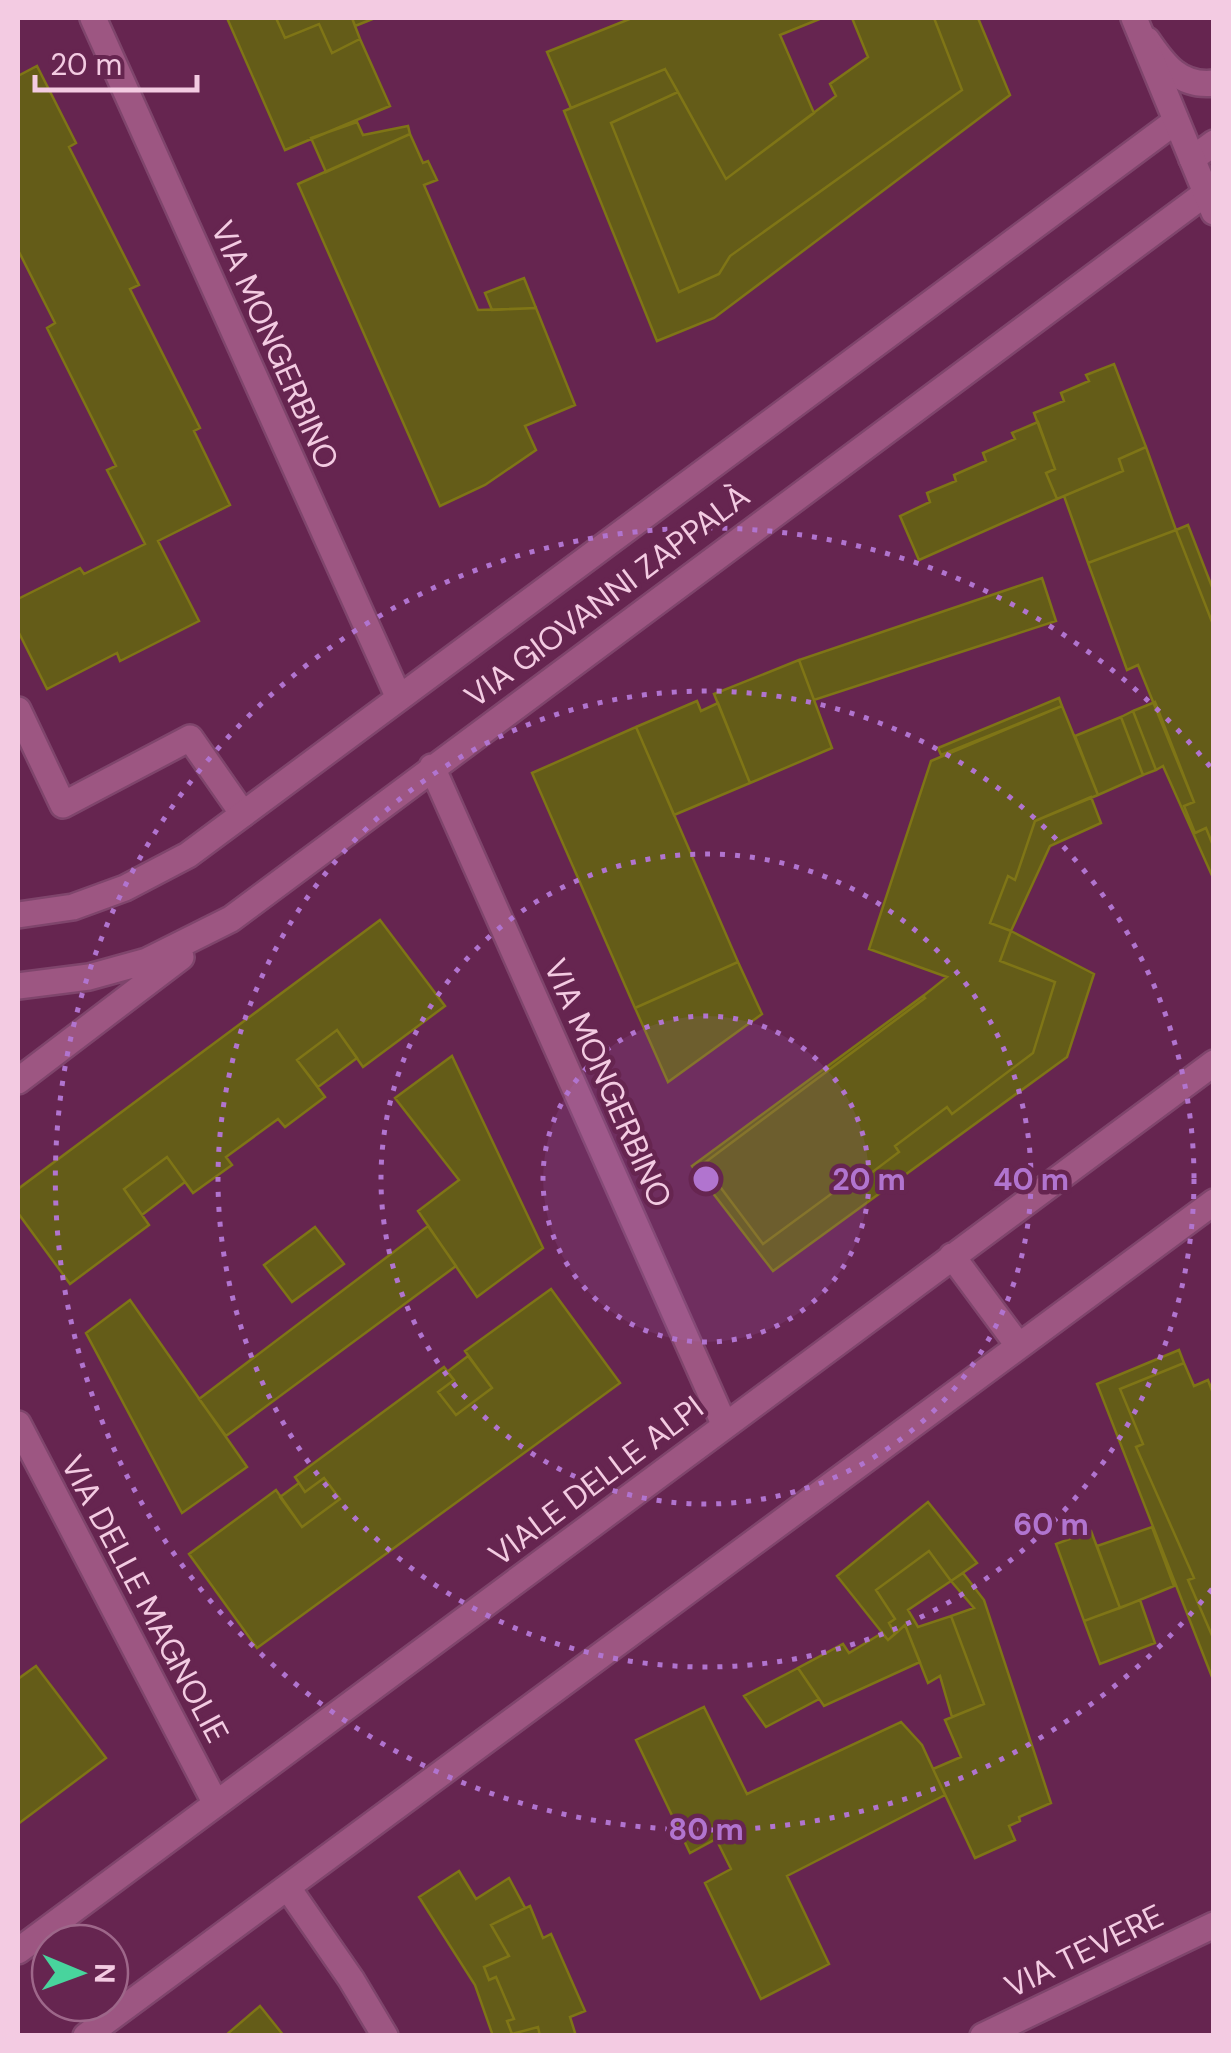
<svg xmlns="http://www.w3.org/2000/svg" width="1231" height="2053" viewBox="0 0 1231 2053" font-family="'DM Sans',sans-serif">
<rect width="100%" height="100%" fill="#662550"/>
<path fill="#645c18" stroke="#7f7516" stroke-width="2.5" d="M227,18H276L285,38L319,24L332,53L360,39L390,106L285,150Z
M276,18H352L360,39L332,53L319,24L285,38Z
M352,18H375L355,26Z
M632,18H822L780,35L814,113L726,179L665,69L571,108L547,52Z
M852,18H934L962,90L730,256L719,274L679,292L611,123L678,92L726,179L836,96L830,84L868,57Z
M934,18H978L1010,95L714,318L657,341L564,111L665,69L678,92L611,123L679,292L719,274L730,256L962,90Z
M37,66L76,143L69,147L139,285L130,289L200,428L194,431L230,505L158,541L199,621L120,661L117,653L47,689L18,631V599L80,568L84,574L145,544L107,470L116,466L47,328L55,323L18,250V76Z
M357,122L363,135L408,126L410,134L326,172L311,138Z
M410,134L423,163L428,161L437,180L424,185L478,310L536,308L575,405L525,426L536,450L485,485L440,506L298,184Z
M524,278L536,308L492,310L485,293Z
M1114,364L1146,447L1119,459L1123,471L1057,499L1046,473L1055,469L1034,413L1064,401L1061,393L1089,381L1086,375Z
M1038,422L1055,469L1046,473L1057,499L919,560L900,516L930,502L927,493L956,481L954,475L986,461L983,453L1015,439L1012,433Z
M1146,447L1176,530L1088,563L1064,496L1123,471L1119,459Z
M1188,525L1214,592V627L1176,530Z
M1176,530L1214,627V848L1206,828L1195,833L1184,806L1194,802L1138,665L1127,670L1088,563Z
M1042,578L1056,621L814,700L799,660Z
M799,660L832,748L750,783L714,694Z
M1059,698L1062,706L941,755L938,748Z
M697,701L701,711L718,703L750,783L674,815L636,727Z
M1155,702L1194,802L1184,806L1195,833L1206,828L1214,848V880L1163,766L1156,770L1133,711Z
M1062,706L1098,795L1035,821L1015,880L1008,876L990,923L1011,931L1000,961L1055,982L1033,1053L952,1114L947,1107L895,1146L899,1152L846,1192L842,1186L763,1244L703,1164L925,998L923,996L947,977L869,949L931,761Z
M1133,711L1156,770L1143,775L1121,717Z
M1121,717L1143,775L1098,795L1075,736Z
M636,727L738,962L635,1008L532,773Z
M1091,797L1101,823L1050,846L1011,931L990,923L1008,876L1015,880L1035,821Z
M380,920L445,1006L363,1067L337,1030L297,1060L325,1097L285,1127L278,1119L226,1157L232,1165L193,1193L167,1157L124,1189L149,1225L70,1284L18,1213V1189Z
M1011,931L1094,974L1067,1057L773,1271L692,1166L923,996L925,998L703,1164L763,1244L842,1186L846,1192L899,1152L895,1146L947,1107L952,1114L1033,1053L1055,982L1000,961Z
M738,962L762,1014L668,1082L635,1008Z
M337,1030L357,1058L318,1087L297,1060Z
M452,1056L543,1248L477,1297L418,1211L459,1180L395,1098Z
M167,1157L185,1182L142,1215L124,1189Z
M428,1226L456,1266L226,1436L199,1399Z
M315,1227L344,1264L292,1302L264,1265Z
M551,1289L620,1383L257,1648L189,1554L276,1490L302,1527L340,1499L324,1478L305,1492L295,1477L444,1367L454,1380L438,1392L456,1415L492,1388L465,1351Z
M130,1300L247,1467L182,1513L86,1333Z
M1179,1350L1184,1363L1120,1389L1143,1444L1136,1447L1194,1578L1188,1580L1214,1640V1682L1097,1384Z
M468,1356L492,1388L456,1415L438,1392L454,1380L447,1372Z
M1184,1363L1194,1386L1208,1380L1214,1396V1640L1188,1580L1194,1578L1136,1447L1143,1444L1120,1389Z
M324,1478L340,1499L302,1527L280,1497L299,1483L305,1492Z
M928,1502L977,1563L951,1581L929,1551L876,1590L895,1619L889,1623L895,1634L888,1640L837,1576Z
M1152,1527L1174,1586L1120,1608L1097,1546Z
M1091,1531L1120,1608L1084,1621L1056,1544Z
M929,1551L951,1581L908,1610L918,1627L951,1616L984,1704L952,1717L940,1676L928,1683L905,1625L895,1634L889,1623L895,1619L876,1590Z
M963,1573L984,1600L1051,1803L1019,1817L1020,1821L1009,1826L1015,1840L975,1858L933,1769L961,1757L945,1720L984,1704L951,1616L974,1608L951,1581Z
M1140,1600L1155,1643L1100,1664L1084,1621Z
M905,1625L920,1662L824,1706L798,1668L843,1644L849,1653L882,1633L888,1640Z
M36,1666L106,1758L18,1824V1679Z
M798,1668L819,1699L766,1727L744,1696Z
M704,1707L747,1794L901,1722L922,1745L945,1795L787,1876L829,1964L761,1999L705,1883L731,1869L716,1839L690,1853L636,1740Z
M459,1871L476,1899L509,1878L525,1908L491,1925L509,1956L484,1967L489,1980L496,1977L514,2019L507,2021L512,2034L538,2027L540,2036H493L475,1985L419,1897Z
M530,1906L543,1938L551,1934L585,2011L570,2017L576,2036H540L538,2027L512,2034L507,2021L514,2019L496,1977L489,1980L484,1967L509,1956L491,1925Z
M260,2006L284,2036H225Z"/>
<g fill="none" stroke-linecap="round" stroke-linejoin="round">
<g stroke="#7f456c" stroke-width="30">
<path id="lane" d="M18,710L63,805L190,738L243,814"/>
</g>
<g stroke="#7f456c" stroke-width="30">
<path id="street" d="M93,18L399,698
M1147,40C1164,65 1180,87 1214,83
M1192,159L1214,143
M432,767L725,1426
M18,915L73,907L125,888L188,855L1176,121
M18,986L89,977L147,961L231,919L1206,193
M18,1081L181,957
M952,1256L1018,1345
M18,1424L216,1804
M288,1888L351,1979L385,2036
M18,1951L1214,1063
M86,2036L1214,1202
M983,2036L1214,1925"/>
</g>
<g stroke="#7f456c" stroke-width="30">
<path id="secondary" d="M1134,18L1214,212"/>
</g>
<use href="#lane" stroke="#9d5682" stroke-width="25"/>
<use href="#street" stroke="#9d5682" stroke-width="25"/>
<use href="#secondary" stroke="#9d5682" stroke-width="25"/>
</g>
<circle cx="706" cy="1179" r="163" fill="#b174cf" fill-opacity=".12"/>
<g fill="none" stroke="#b174cf" stroke-width="5" stroke-dasharray="5 10">
<circle cx="706" cy="1179" r="163"/>
<circle cx="706" cy="1179" r="325"/>
<circle cx="706" cy="1179" r="488"/>
<path d="M1212 1589A651 651 0 1 1 1212 769"/>
</g>
<g text-anchor="middle" stroke-width="9" stroke-linejoin="round" paint-order="stroke">
<g font-size="32" fill="#f3cbe2" stroke="#662550">
<text transform="translate(275 345) rotate(66)" y="11">VIA MONGERBINO</text>
<text transform="translate(607 596) rotate(-37)" y="11">VIA GIOVANNI ZAPPALÀ</text>
<text transform="translate(608 1083) rotate(66)" y="11">VIA MONGERBINO</text>
<text transform="translate(596 1481) rotate(-37)" y="11">VIALE DELLE ALPI</text>
<text transform="translate(145 1599) rotate(62)" y="11">VIA DELLE MAGNOLIE</text>
<text transform="translate(1084 1951) rotate(-26)" y="11">VIA TEVERE</text>
</g>
</g>
<circle cx="706" cy="1179" r="15" fill="#b174cf" stroke="#662550" stroke-width="5"/>
<g font-size="30" text-anchor="middle" font-weight="bold" fill="#b174cf" stroke="#662550" stroke-width="9" stroke-linejoin="round" paint-order="stroke">
<text x="869" y="1190">20 m</text>
<text x="1031" y="1190">40 m</text>
<text x="1051" y="1535">60 m</text>
<text x="706" y="1840">80 m</text>
</g>
<rect width="1231" height="2053" fill="none" stroke="#f3cbe2" stroke-width="40"/>
<g transform="translate(80 1973) rotate(91)"><circle r="48" fill="#662550" stroke="#9e678a" stroke-width="2.5"/>
<path d="M0-8L18 38L0 25L-18 38Z" fill="#48d49d"/>
<text y="-15" font-size="28" font-weight="bold" text-anchor="middle" fill="#f3cbe2">N</text>
</g>
<path d="M35 75v15h162v-15" fill="none" stroke="#f3cbe2" stroke-width="5"/>
<text x="50" y="75" font-size="30" fill="#f3cbe2" stroke="#662550" stroke-width="8" paint-order="stroke">20 m</text>
</svg>
